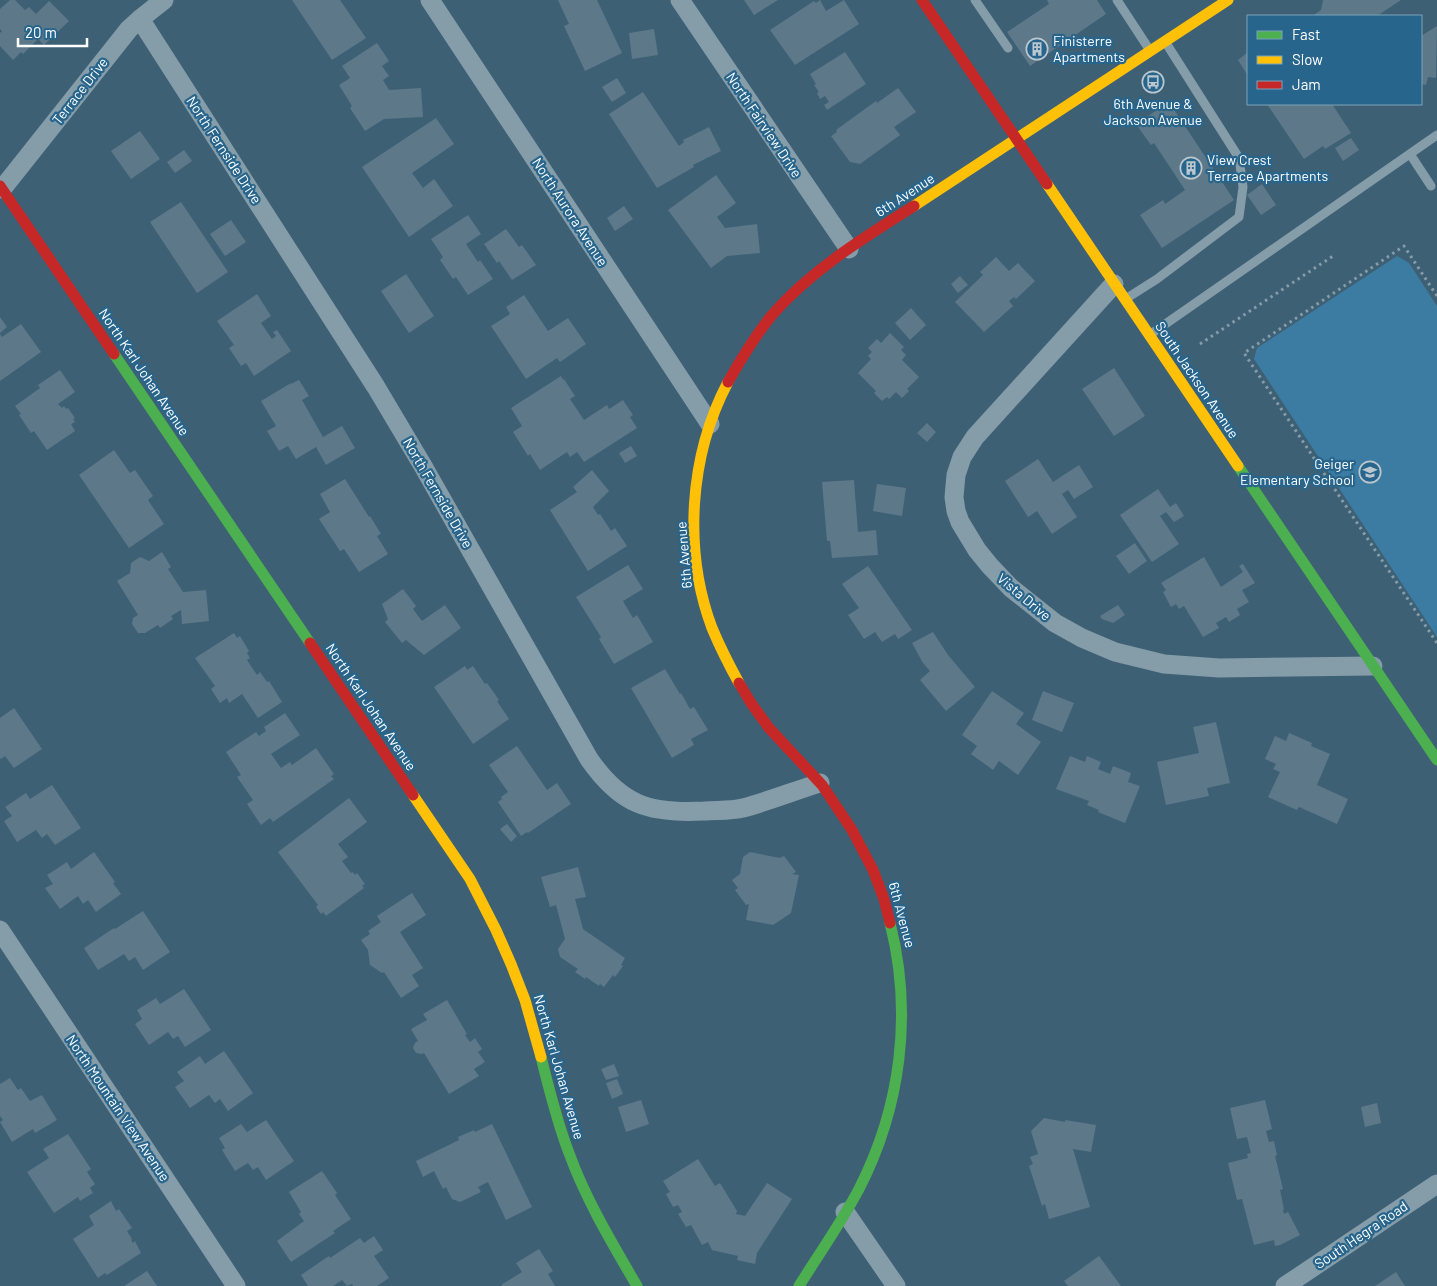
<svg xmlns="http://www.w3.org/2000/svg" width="1437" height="1286" viewBox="0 0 1437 1286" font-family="Barlow,sans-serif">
<rect width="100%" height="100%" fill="#3e6075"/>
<path fill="#3c7ca2" d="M1397,256L1409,263L1437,306V637L1254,359L1257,348Z"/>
<path fill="#5d7888" d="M10,0H15L25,10L29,7L36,14L49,1L69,21L44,45L38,39L23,54L21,52L13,60L0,46V33L2,31L0,29V9Z
M292,0H340L366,38L332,60Z
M558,0H597L622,53L585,71L564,26L569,24Z
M744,0H778L754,15Z
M820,0L826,11L844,0L859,24L795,65L770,30L814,1L816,3Z
M1047,0H1097L1106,14L1030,66L1007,32L1049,4Z
M1323,0H1401L1377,16H1314V15L1321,10Z
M1437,26L1436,78L1428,77L1426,85L1421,84V36Z
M654,29L658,55L632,59L629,33Z
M377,43L389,61L382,66L389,76L383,80L389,90L421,88L423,117L384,119L365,131L350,108L352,106L339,85L350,78L342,66Z
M845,52L866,84L827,110L824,105L829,102L825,96L820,99L817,93L819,92L814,85L816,84L810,74Z
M1248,52V76L1238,60Z
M617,78L626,93L612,102L602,87Z
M898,88L916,112L894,127L900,135L860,164L850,162L831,136L837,132L836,130L876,101L877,103Z
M643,92L679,146L684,142L683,140L709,127L721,151L693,165L694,167L657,188L609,114Z
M1169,102L1234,200L1162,248L1140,215L1163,200L1165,204L1185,190L1154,143L1151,145L1136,124Z
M1267,104H1332L1351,133L1325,149L1323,146L1304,159Z
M436,118L454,144L412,173L423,188L434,179L453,206L409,237L362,167Z
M140,131L160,159L131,179L111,151Z
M1351,138L1359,150L1343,161L1335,148Z
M184,150L192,161L175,173L167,162Z
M716,175L736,203L717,217L725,228L757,224L760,253L727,256L711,268L668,210Z
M1262,184L1276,205L1261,215L1247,195Z
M181,202L228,272L197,293L150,222Z
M624,206L633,219L615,231L607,218Z
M468,215L481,234L466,244L478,262L480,260L493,279L468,295L456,277L453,279L440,260L443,257L431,239Z
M231,220L246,242L225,256L210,234Z
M506,229L519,247L522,245L536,265L512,280L499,261L497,263L484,244Z
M996,257L1009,271L1018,263L1035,281L1016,299L1014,297L1009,301L1013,306L984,332L955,302L983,275L980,272Z
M406,274L434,316L409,333L381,291Z
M960,276L968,285L958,293L951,284Z
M257,294L271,316L261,323L272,339L276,336L273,332L277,330L291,351L254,376L246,363L241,366L229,348L234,345L217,321Z
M524,295L548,331L568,318L586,344L560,362L557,358L526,379L491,326L510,314L506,307Z
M911,308L926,325L910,340L895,323Z
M0,317L7,327L0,333Z
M21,324L41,352L0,381V334L2,337Z
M890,333L904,347L901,350L906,355L902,360L919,377L907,389L909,391L902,398L896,392L889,399L887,397L882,401L874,393L876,391L858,373L871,359L868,356L872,352L868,348L877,339L881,343Z
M1114,368L1145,416L1114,436L1082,389Z
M60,370L75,392L58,404L62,408L64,406L66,409L68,408L75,418L73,419L75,422L71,424L75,431L47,450L34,431L31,433L19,415L21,414L15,406L40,388L38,385Z
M561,376L563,380L564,379L575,396L570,399L584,420L607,405L609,409L623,400L633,415L630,417L637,428L584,462L577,452L570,457L567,452L540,470L530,454L528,456L513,432L522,426L511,408Z
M299,380L309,396L302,400L323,437L342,426L355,448L326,465L316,447L296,459L288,446L279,451L267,431L276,426L261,401L291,383V384Z
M927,423L936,432L927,442L917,433Z
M631,446L637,456L625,463L619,453Z
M114,450L130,473L135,470L153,496L148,500L164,524L129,548L79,475Z
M1038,459L1053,482L1079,465L1093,487L1074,499L1068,490L1062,494L1077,517L1052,534L1037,511L1028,517L1005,481Z
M592,470L609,491L593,507L598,515L600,514L611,531L615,528L627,546L588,571L550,510L577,492L573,487Z
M345,479L369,517L370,516L381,534L377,536L388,554L359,572L344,549L340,551L319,519L330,512L320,494Z
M854,480L858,532L876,530L878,555L832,558L830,541H827L822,482Z
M877,484L906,488L902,516L873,511Z
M1158,489L1170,507L1176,503L1184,516L1174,522L1166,512L1160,516L1179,544L1152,562L1120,515Z
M1135,543L1147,561L1129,574L1116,556Z
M162,552L171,567L168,569L183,592L206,590L209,621L182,624L181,610L171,616L173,619L160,628L158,625L145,633H138L132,624L133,618L138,615L117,581L130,573L131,563L140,557L149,561Z
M1204,557L1221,587L1243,572L1239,566L1243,564L1255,583L1242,590L1249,602L1237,609L1240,615L1229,622L1226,617L1216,623L1219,628L1203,637L1184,606L1179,609L1176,604L1171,607L1163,592L1166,590L1161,583Z
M628,565L643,589L623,601L633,618L637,615L653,642L614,664L599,639L601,637L576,597Z
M868,566L912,630L898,639L895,634L882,642L875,632L864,639L848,615L859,608L842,584Z
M403,589L416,606L413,609L422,621L445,605L461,628L424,655L406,640L402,643L385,622L388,619L382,604Z
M1118,605L1125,615L1113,623L1102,619L1100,616Z
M933,632L948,655L975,687L946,711L920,680L930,671L923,663L912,643Z
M234,633L237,638L240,636L249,651L247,653L250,658L247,660L257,675L260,672L267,682L269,681L282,702L258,718L242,694L229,703L227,698L220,703L211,689L215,686L195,658Z
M465,666L467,670L473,666L485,684L487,683L499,700L497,701L509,719L473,744L434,687Z
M665,669L680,694L681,693L690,709L694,707L708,730L691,739L694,745L672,758L631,688Z
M992,691L1024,713L1016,724L1041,742L1018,775L999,761L993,770L971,754L977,746L962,735Z
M1043,691L1074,703L1062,732L1032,720Z
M14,708L42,749L14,768L5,756L1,759L0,758V718Z
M285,713L300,735L271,754L281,768L290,762L292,765L316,748L334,774L331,776L334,779L273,822L270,818L261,825L247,804L253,800L237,777L241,775L226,752L256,732L259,736L266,731L264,727Z
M1216,722L1230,783L1207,788L1209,796L1166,805L1157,762L1199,753L1193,727Z
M1289,733L1312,743L1311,746L1330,754L1317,785L1348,799L1337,824L1299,807L1297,810L1268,797L1280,772L1273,769L1276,764L1265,759L1275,736L1286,741Z
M517,746L547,790L557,783L571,804L528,833L527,832L521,836L498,802L502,799L501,797L508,792L489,765Z
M1070,756L1085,762L1087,756L1101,762L1098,769L1110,774L1113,766L1131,773L1128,782L1140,786L1125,823L1098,812L1099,810L1087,805L1089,801L1056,789Z
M52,785L81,828L55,845L47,834L42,838L36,830L17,842L4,821L12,816L5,807L26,793L30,799Z
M349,798L367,822L338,844L348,857L342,861L351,873L353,872L355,875L357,873L365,884L362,886L364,888L326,916L323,912L321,914L316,907L318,905L278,852Z
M507,824L517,836L511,842L500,829Z
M94,852L115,882L113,883L121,894L96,912L88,900L83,904L78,896L60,909L45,888L53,884L47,875L67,862L71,869Z
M750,852L780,858L784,856L796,872L792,874L799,875L791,913L773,925L746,920L749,904L746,905L735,890L738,888L732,880L740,874L743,857Z
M578,867L586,897L575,899L583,929L625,958L621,965L623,966L615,977L613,975L604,987L600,984L599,986L586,977L585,979L575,972L578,969L560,957L558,949L565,939L556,905L550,907L541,877Z
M412,893L426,915L400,932L423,968L412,975L419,986L401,998L384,972L382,973L370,965L368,950L361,940L370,934L368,931L381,922L377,916Z
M143,911L170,952L143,970L135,957L129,961L124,954L98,970L84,948L114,928L115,929Z
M184,989L211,1030L185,1047L178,1036L173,1039L168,1032L149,1045L135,1024L142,1019L137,1010L156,998L160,1004Z
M447,1000L467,1034L465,1035L470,1042L475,1038L482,1049L478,1052L485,1062L474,1069L479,1076L449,1094L424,1053L422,1054L416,1053L413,1048L415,1043L418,1041L411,1029L427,1020L423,1014Z
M224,1051L253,1093L228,1111L220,1099L215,1103L209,1095L190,1108L175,1087L184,1081L177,1072L200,1056L205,1064Z
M614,1064L619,1076L606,1080L601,1069Z
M10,1078L18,1090L21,1088L30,1101L42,1095L57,1120L35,1133L33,1129L12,1142L0,1122L3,1120L0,1116V1084Z
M617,1079L623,1094L612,1099L606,1083Z
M641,1100L649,1124L626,1132L618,1107Z
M1265,1100L1272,1129L1266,1131L1269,1142L1274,1141L1277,1155L1275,1156L1283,1189L1280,1190L1284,1209L1283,1210L1284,1214L1288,1212L1300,1235L1280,1245L1275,1246L1274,1240L1254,1245L1242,1199L1237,1200L1228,1163L1248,1158L1247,1154L1251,1153L1247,1137L1237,1139L1230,1108Z
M1377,1103L1381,1123L1365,1127L1361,1107Z
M1044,1118L1065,1122V1120L1096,1125L1091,1152L1073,1149L1090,1207L1049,1219L1045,1204L1042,1206L1029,1166L1033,1164L1030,1157L1038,1154L1031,1131Z
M266,1120L294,1161L266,1180L258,1167L253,1170L248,1163L235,1171L222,1150L225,1148L219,1138L241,1124L247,1132Z
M492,1124L532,1207L506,1220L488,1182L478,1187L481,1192L460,1202L452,1199L446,1187L443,1189L434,1171L423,1177L416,1161L459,1140L458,1137L474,1130L475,1132Z
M68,1134L91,1169L87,1172L95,1184L90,1188L93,1193L80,1201L78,1197L54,1213L27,1172L49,1158L43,1149Z
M698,1159L715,1186L720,1183L737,1211L736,1214L745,1216L767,1183L792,1199L757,1253L755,1264L737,1260L738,1256L712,1250L708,1242L702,1245L691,1225L686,1227L678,1214L682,1212L678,1205L673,1207L666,1194L670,1192L663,1181Z
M322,1171L337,1193L335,1195L351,1219L333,1231L335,1233L291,1262L277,1241L304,1221L299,1214L301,1212L289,1192Z
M111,1201L116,1211L119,1209L132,1228L127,1231L132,1239L131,1240L133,1243L135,1241L141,1253L107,1275L105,1273L98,1278L73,1239L94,1225L89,1216Z
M374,1236L383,1250L374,1256L389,1278L377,1286H353L352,1284L347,1286L342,1280L333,1286H308L301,1275L329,1256L330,1258L360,1238L364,1243Z
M539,1249L553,1271L548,1274L555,1286H502L501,1285L522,1272L516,1263Z
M1099,1256L1121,1286H1068L1064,1281Z
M147,1271L157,1286H124Z
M1396,1272L1405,1286H1375Z"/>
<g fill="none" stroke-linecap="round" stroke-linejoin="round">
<path stroke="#859ca9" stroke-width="3" stroke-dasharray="2.5 4" stroke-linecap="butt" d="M1437,296L1404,246L1244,353L1437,643
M1200,344L1333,256"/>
<path stroke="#859ca9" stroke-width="9" d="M975,0L1008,48
M1117,0L1149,49
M1410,154L1431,186
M1127,298L1157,279L1239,217L1243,187L1239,158L1166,43
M1151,334L1437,135"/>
<path stroke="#859ca9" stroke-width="19" d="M430,0L710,424
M680,0L849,249
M140,19L376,387L423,466L589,759C621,805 649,814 704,811C717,810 731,811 743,808C769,801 794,791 820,783
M2,189L129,29L140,19L164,0
M1114,284L975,437L962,457L956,475L954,497L956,511L960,522L977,550L990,566L1011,588L1055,623L1082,638L1115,652L1164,664L1219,668L1373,666
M0,930L236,1286
M845,1212L896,1286
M1285,1286L1437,1184"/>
<path stroke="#4caf50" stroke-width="11" d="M114,354L310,643
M1238,466L1437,760
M541,1057C549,1089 557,1122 569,1153C586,1200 612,1243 637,1286
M799,1286C819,1254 841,1223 859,1189C901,1107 913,1013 890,923"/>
<path stroke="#ffc107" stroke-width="11" d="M1047,184L1238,466
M914,206L1228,0
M728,382C689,456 683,550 712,628C720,647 729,665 739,683
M413,795L470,879L496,930L511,964L525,1000L541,1057"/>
<path stroke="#c62828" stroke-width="11" d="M922,0L1047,184
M0,186L114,354
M728,382C741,359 755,336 772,315C811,270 865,237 914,206
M310,643L413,795
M739,683L751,703L769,728L822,785L852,830L873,870L884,899L890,923"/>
</g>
<defs>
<g id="building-ring" transform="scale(1.125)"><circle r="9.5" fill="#27658c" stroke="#bbc7cf" stroke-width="1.5"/><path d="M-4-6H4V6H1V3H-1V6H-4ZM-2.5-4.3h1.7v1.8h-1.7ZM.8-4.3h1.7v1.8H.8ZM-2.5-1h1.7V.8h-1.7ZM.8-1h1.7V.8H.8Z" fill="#bbc7cf"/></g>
<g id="bus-ring" transform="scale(1.125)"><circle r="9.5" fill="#27658c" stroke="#bbc7cf" stroke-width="1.5"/><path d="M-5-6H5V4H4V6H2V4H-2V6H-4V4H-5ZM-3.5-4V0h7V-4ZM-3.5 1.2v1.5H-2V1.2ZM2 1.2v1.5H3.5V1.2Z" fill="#bbc7cf"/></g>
<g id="school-ring" transform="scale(1.125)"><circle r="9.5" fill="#27658c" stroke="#bbc7cf" stroke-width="1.5"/><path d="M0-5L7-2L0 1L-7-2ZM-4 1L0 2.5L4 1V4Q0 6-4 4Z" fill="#bbc7cf"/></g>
</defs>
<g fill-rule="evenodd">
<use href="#building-ring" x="1037" y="49"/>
<use href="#bus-ring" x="1153" y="82"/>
<use href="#building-ring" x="1191" y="168"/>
<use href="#school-ring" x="1370" y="472"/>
</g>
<g text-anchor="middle" stroke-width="4.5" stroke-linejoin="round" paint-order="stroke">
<g font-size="14" fill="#fff" stroke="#27658c" text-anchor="start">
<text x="1053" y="46">Finisterre<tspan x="1053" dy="16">Apartments</tspan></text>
<text x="1153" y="109" text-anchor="middle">6th Avenue &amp;<tspan x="1153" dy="16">Jackson Avenue</tspan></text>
<text x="1207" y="165">View Crest<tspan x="1207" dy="16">Terrace Apartments</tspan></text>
<text x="1354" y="469" text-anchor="end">Geiger<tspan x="1354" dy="16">Elementary School</tspan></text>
</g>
<g font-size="14" fill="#fff" stroke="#27658c">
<text transform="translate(80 91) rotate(-52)" y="5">Terrace Drive</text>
<text transform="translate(764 125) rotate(56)" y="5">North Fairview Drive</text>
<text transform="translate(224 150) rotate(57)" y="5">North Fernside Drive</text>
<text transform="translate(905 195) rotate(-33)" y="5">6th Avenue</text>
<text transform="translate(570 212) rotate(57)" y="5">North Aurora Avenue</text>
<text transform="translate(144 372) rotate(56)" y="5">North Karl Johan Avenue</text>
<text transform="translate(1197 380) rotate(56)" y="5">South Jackson Avenue</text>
<text transform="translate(438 493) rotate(60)" y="5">North Fernside Drive</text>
<text transform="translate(684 555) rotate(-95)" y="5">6th Avenue</text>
<text transform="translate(1024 597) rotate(40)" y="5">Vista Drive</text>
<text transform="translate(371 707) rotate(56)" y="5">North Karl Johan Avenue</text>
<text transform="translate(902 915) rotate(75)" y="5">6th Avenue</text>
<text transform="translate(559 1067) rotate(74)" y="5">North Karl Johan Avenue</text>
<text transform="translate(118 1108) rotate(56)" y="5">North Mountain View Avenue</text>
<text transform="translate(1361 1235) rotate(-34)" y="5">South Hegra Road</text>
</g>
</g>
<rect x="1247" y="15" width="175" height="90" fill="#27658c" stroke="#7da3ba"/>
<rect x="1257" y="31" width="25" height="8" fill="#4caf50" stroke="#7da3ba"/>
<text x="1292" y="40" font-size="15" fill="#ffffff">Fast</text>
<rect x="1257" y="56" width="25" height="8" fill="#ffc107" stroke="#7da3ba"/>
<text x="1292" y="65" font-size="15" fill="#ffffff">Slow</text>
<rect x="1257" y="81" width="25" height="8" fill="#c62828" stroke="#7da3ba"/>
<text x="1292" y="90" font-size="15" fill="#ffffff">Jam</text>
<path d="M18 38v8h69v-8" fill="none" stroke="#ffffff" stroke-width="2.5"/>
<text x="25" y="38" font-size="15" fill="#ffffff" stroke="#27658c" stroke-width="4" paint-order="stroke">20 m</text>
</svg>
